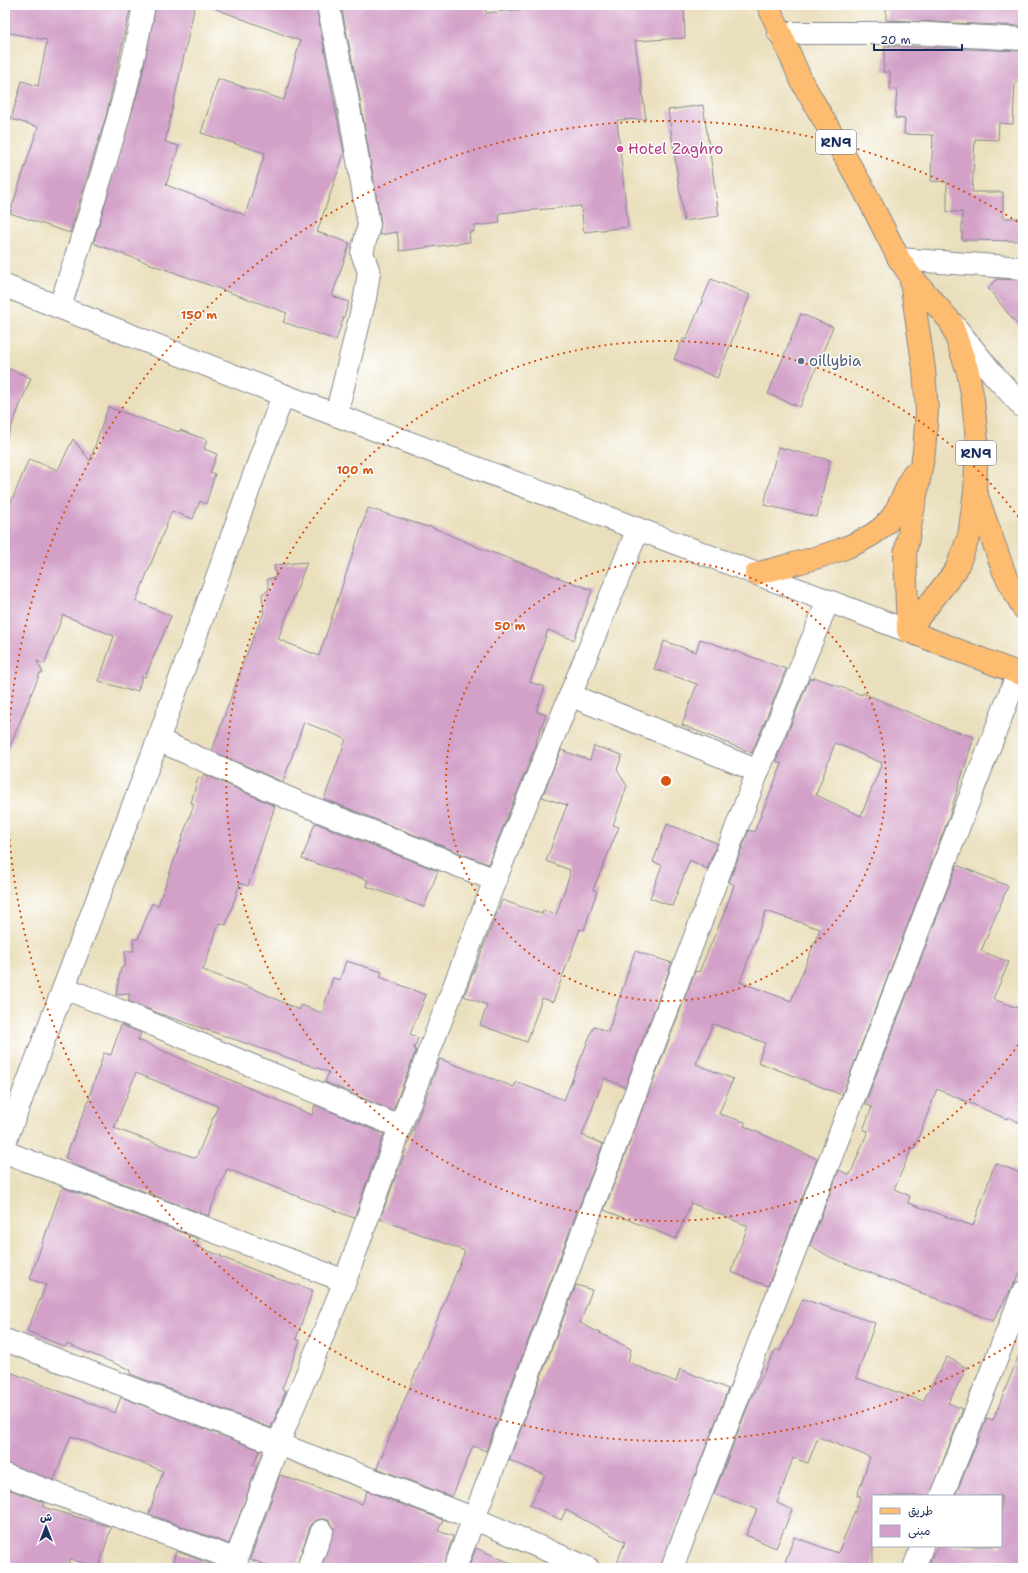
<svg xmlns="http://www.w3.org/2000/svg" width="1028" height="1573" viewBox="0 0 1028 1573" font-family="'Shantell Sans','Playpen Sans Arabic',sans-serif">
<rect width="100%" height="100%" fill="#fff"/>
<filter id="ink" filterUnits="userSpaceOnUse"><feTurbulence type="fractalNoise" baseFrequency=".025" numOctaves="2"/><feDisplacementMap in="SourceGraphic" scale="8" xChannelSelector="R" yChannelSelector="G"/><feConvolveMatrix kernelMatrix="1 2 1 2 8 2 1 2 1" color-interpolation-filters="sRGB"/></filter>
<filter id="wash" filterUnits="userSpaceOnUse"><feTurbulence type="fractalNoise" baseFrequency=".012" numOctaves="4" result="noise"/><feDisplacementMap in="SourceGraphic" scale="16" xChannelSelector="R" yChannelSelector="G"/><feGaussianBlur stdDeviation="0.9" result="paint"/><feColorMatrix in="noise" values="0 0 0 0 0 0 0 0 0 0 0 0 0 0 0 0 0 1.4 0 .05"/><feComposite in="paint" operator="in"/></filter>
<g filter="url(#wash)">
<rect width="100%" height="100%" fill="#eadfbc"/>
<g id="blocks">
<path fill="#d3a0c8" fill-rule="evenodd" d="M11,5H131L106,116L70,233L10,213L38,127L11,119L22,81L38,86L47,40L5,32Z
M156,5H195L165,142L179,146L166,185L245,215L265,153L201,133L218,79L284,100L300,41L211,7L212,5H316L344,154L317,232L350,243L332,296L349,302L336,340L283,322L287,313L95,244L94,241L140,85Z
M341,5H485L486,13L547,7L546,5H684L685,38L635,41L646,119L617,120L628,227L584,232L581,206L499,213L500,223L474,226V232H469L470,242L400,251L397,232L379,235L381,223L359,94Z
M886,5H1023V26L886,20Z
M885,46L1023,51V82H1015L1013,124L999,123L998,140L975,139L972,192H1003V218H1023V241L962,240V212H947V182L931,181L933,135L904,134L905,119L895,118L897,90L890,89V72H883Z
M703,105L719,216L684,221L668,110Z
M711,279L750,295L717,378L674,359L683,339L686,340Z
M997,279L1023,280V332L988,288Z
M801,314L833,327L800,407L768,394Z
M5,367L31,378L6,440H5Z
M108,407L179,432L180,430L207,440L204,449L217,454L210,473L215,474L206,504L200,501L193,519L172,511L136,601L171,616L145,677L142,676L138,691L132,689L131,691L99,681L114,636L63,615L44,664L37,661L43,673H40L5,758V517L29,459L58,470L73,439L90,461Z
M778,447L830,460L817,517L764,505Z
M368,508L428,527L429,526L480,548L549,573V574L592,590L574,640L548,630L530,682L545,687L536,711L546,715L536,742L537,743L488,864L324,799L346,739L304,722L283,782L212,751L245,658L264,612L262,594L269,590L267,579L276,577L274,565L307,562L278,639L319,656Z
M700,639L786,669L752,753L682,725L697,684L654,669L664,641L696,652Z
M814,677L862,695L863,693L948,729L974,737L948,820L842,1095L758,1062L765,1043L713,1024L696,1064L733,1079L719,1114L745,1122L744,1126L817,1159L768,1286L731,1272L748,1226L691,1203L676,1239L604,1210L695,971L699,972L723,916L734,885L729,882L749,830L754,832L782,764L776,761L810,678L814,679ZM835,743L882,763L861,816L816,795ZM766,911L820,929L791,1001L740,982Z
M594,746L622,755L617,770L627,786L613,825L619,827L593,890L597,891L584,930L580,929L553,1002L542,998L527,1042L480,1025L487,1005L464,996L502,900L542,914L543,910L556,915L570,874L569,873L570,870L546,861L567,805L542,797L561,750L590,760Z
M204,774L275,806L248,886L240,883L226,925L219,923L203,970L259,991L299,1010L301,1005L322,1013L333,978L340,980L346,961L382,972L380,977L426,995L410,1034L418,1038L414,1049L416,1050L393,1111L325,1082L329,1072L158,1013L128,1001L130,994L116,995L121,968L125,966V951H134L133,939H138L152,903L158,906L194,804L191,803L198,778L202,779Z
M315,823L438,871L424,907L366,886L368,880L302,859Z
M667,824L717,843L707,869L690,860L672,906L650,898L662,865L653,862Z
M957,865L1008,886L981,951L1009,962L993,999L1023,1010V1124L1008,1117L1007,1119L937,1089L914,1149L912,1148L894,1189L910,1196L908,1203L973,1226L995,1163L1023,1174V1268L993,1321L830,1257L810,1245L839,1170L850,1175L868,1131L863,1130L872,1107L865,1104Z
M635,951L672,963L625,1087L604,1078L582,1135L603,1144L486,1451L473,1446L452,1497L377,1468L465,1251L380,1219L440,1059L514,1087L516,1082L564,1100L594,1026L608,1032Z
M121,1025L141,1033L138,1040L312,1115L315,1105L384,1134L354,1218L227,1169L208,1216L70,1163L71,1160L65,1158L90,1097H89L104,1053L111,1055ZM136,1073L218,1106L196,1158L114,1128Z
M62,1187L199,1239L195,1246L222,1256L221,1257L275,1278L313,1290L296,1339L300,1341L282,1389L286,1391L271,1428L130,1374L131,1370L67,1344L65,1347L27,1331L46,1285L30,1279Z
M576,1285L592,1290L580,1323L631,1349L628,1362L676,1382L680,1369L728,1389L660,1568H615L625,1542L566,1510L561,1520L530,1505L545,1475L509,1460Z
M803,1299L875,1323L856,1378L923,1401L947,1357L967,1368L948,1403L963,1409L930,1496H873V1568H783L794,1537L838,1553L861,1496H857L870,1457L818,1437L808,1463L793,1458L777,1503L792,1510L776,1548L746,1535L757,1509L714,1494L751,1398L776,1349L780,1351Z
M1021,1350L1023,1351V1568H927L937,1546H1001V1496H955L987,1418L993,1420Z
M5,1370L115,1413L121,1397L260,1450L253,1465L257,1467L229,1544L149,1514L163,1471L71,1436L54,1480L5,1463Z
M280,1475L362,1504L367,1491L443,1520L438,1531L453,1536L443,1568H321L334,1529L331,1523L327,1519H320L314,1521L310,1527L296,1568H274L250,1559Z
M5,1488L45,1503L43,1507L111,1527L99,1567L70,1559L67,1568H5Z
M476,1548L522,1568H468Z
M176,1551L211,1564L210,1568H171Z"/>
</g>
</g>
<g filter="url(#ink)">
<use href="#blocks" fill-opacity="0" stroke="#82878d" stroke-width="1"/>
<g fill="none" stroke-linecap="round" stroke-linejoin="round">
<g stroke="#82878d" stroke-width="24">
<path id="minor" d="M328,5L347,96L369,225L362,253L369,272L365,298L336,415
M779,33H911L1023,39
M899,259L1023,268
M60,307C91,208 126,108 144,5
M953,324L993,374L1023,407
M572,696L758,771
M158,740L297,802L495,880
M65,988L400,1127
M5,1142L158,740L283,395
M5,1152L345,1281
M5,1340L473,1518L588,1568
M5,1475L237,1560
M942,1496L1023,1292
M233,1568L278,1444L345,1281L400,1127L495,880L638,529
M308,1568L322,1531
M455,1568L758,771L828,601
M672,1568L1018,673
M914,1568L922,1546"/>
</g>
<g stroke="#82878d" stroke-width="24">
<path id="tertiary" d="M5,286L283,395L908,631"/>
</g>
<g stroke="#82878d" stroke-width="24">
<path id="primary" d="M768,5L802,82L863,188L899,259L910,275L951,322L968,372L973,400L977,441L975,491L969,536L956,570L908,631
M977,496L1004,572L1023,608
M756,574C793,563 867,550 891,518C900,506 906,488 913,474
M908,631L905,554L924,452L927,411L924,369L910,275
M908,631L1023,675"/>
</g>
<use href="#minor" stroke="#fff" stroke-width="22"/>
<use href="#tertiary" stroke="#fff" stroke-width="22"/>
<use href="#primary" stroke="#febc70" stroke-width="22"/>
</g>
</g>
<g fill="none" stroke="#d45514" stroke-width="2" stroke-dasharray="2 4">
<circle cx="666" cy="781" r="220"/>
<path d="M1022 1040A440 440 0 1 1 1022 522"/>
<path d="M1021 1338A660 660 0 1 1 1021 224"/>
</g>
<circle fill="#d1479c" stroke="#fff" stroke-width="1.5" cx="620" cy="149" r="4"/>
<circle fill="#5c6f8a" stroke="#fff" stroke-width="1.5" cx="801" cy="361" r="4"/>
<g text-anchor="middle" stroke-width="3" stroke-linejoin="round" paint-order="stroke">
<g fill="#fff" stroke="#5f6d8e" stroke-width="1">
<rect x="816" y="130" width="40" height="24" rx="3"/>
<rect x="956" y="441" width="40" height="24" rx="3"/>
</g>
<g font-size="14" font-weight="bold" fill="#1b2f5e">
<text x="836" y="147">RN9</text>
<text x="976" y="458">RN9</text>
</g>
<g font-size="15" fill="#b23c85" stroke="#fff" text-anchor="start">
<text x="628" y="154">Hotel Zaghro</text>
</g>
<g font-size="15" fill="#4e5e75" stroke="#fff" text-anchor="start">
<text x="809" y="366">oillybia</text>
</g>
</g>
<circle cx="666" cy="781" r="6" fill="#d45514" stroke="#fff" stroke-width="2"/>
<g font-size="12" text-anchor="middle" font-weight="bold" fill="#d45514" stroke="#fff" stroke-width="3" stroke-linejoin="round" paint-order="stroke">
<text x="199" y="319">150 m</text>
<text x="355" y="474">100 m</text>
<text x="510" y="630">50 m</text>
</g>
<rect width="1028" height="1573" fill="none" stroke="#fff" stroke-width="20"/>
<rect x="872" y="1495" width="130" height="52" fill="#ffffff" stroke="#a4acbf"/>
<rect x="880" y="1508" width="20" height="6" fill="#febc70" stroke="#a4acbf"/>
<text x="908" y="1515" font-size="12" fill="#1b2f5e">طريق</text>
<rect x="880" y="1525" width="20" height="12" fill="#d3a0c8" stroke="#a4acbf"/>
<text x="908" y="1535" font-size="12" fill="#1b2f5e">مبنى</text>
<g transform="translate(46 1527)" stroke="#ffffff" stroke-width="3" paint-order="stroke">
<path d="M0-3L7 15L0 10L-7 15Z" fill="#1b2f5e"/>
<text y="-6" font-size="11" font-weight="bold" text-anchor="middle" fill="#1b2f5e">ش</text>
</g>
<path d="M874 44v6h88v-6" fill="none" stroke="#1b2f5e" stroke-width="2"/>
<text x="880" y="44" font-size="12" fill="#1b2f5e" stroke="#ffffff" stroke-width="3" paint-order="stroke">20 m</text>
</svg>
